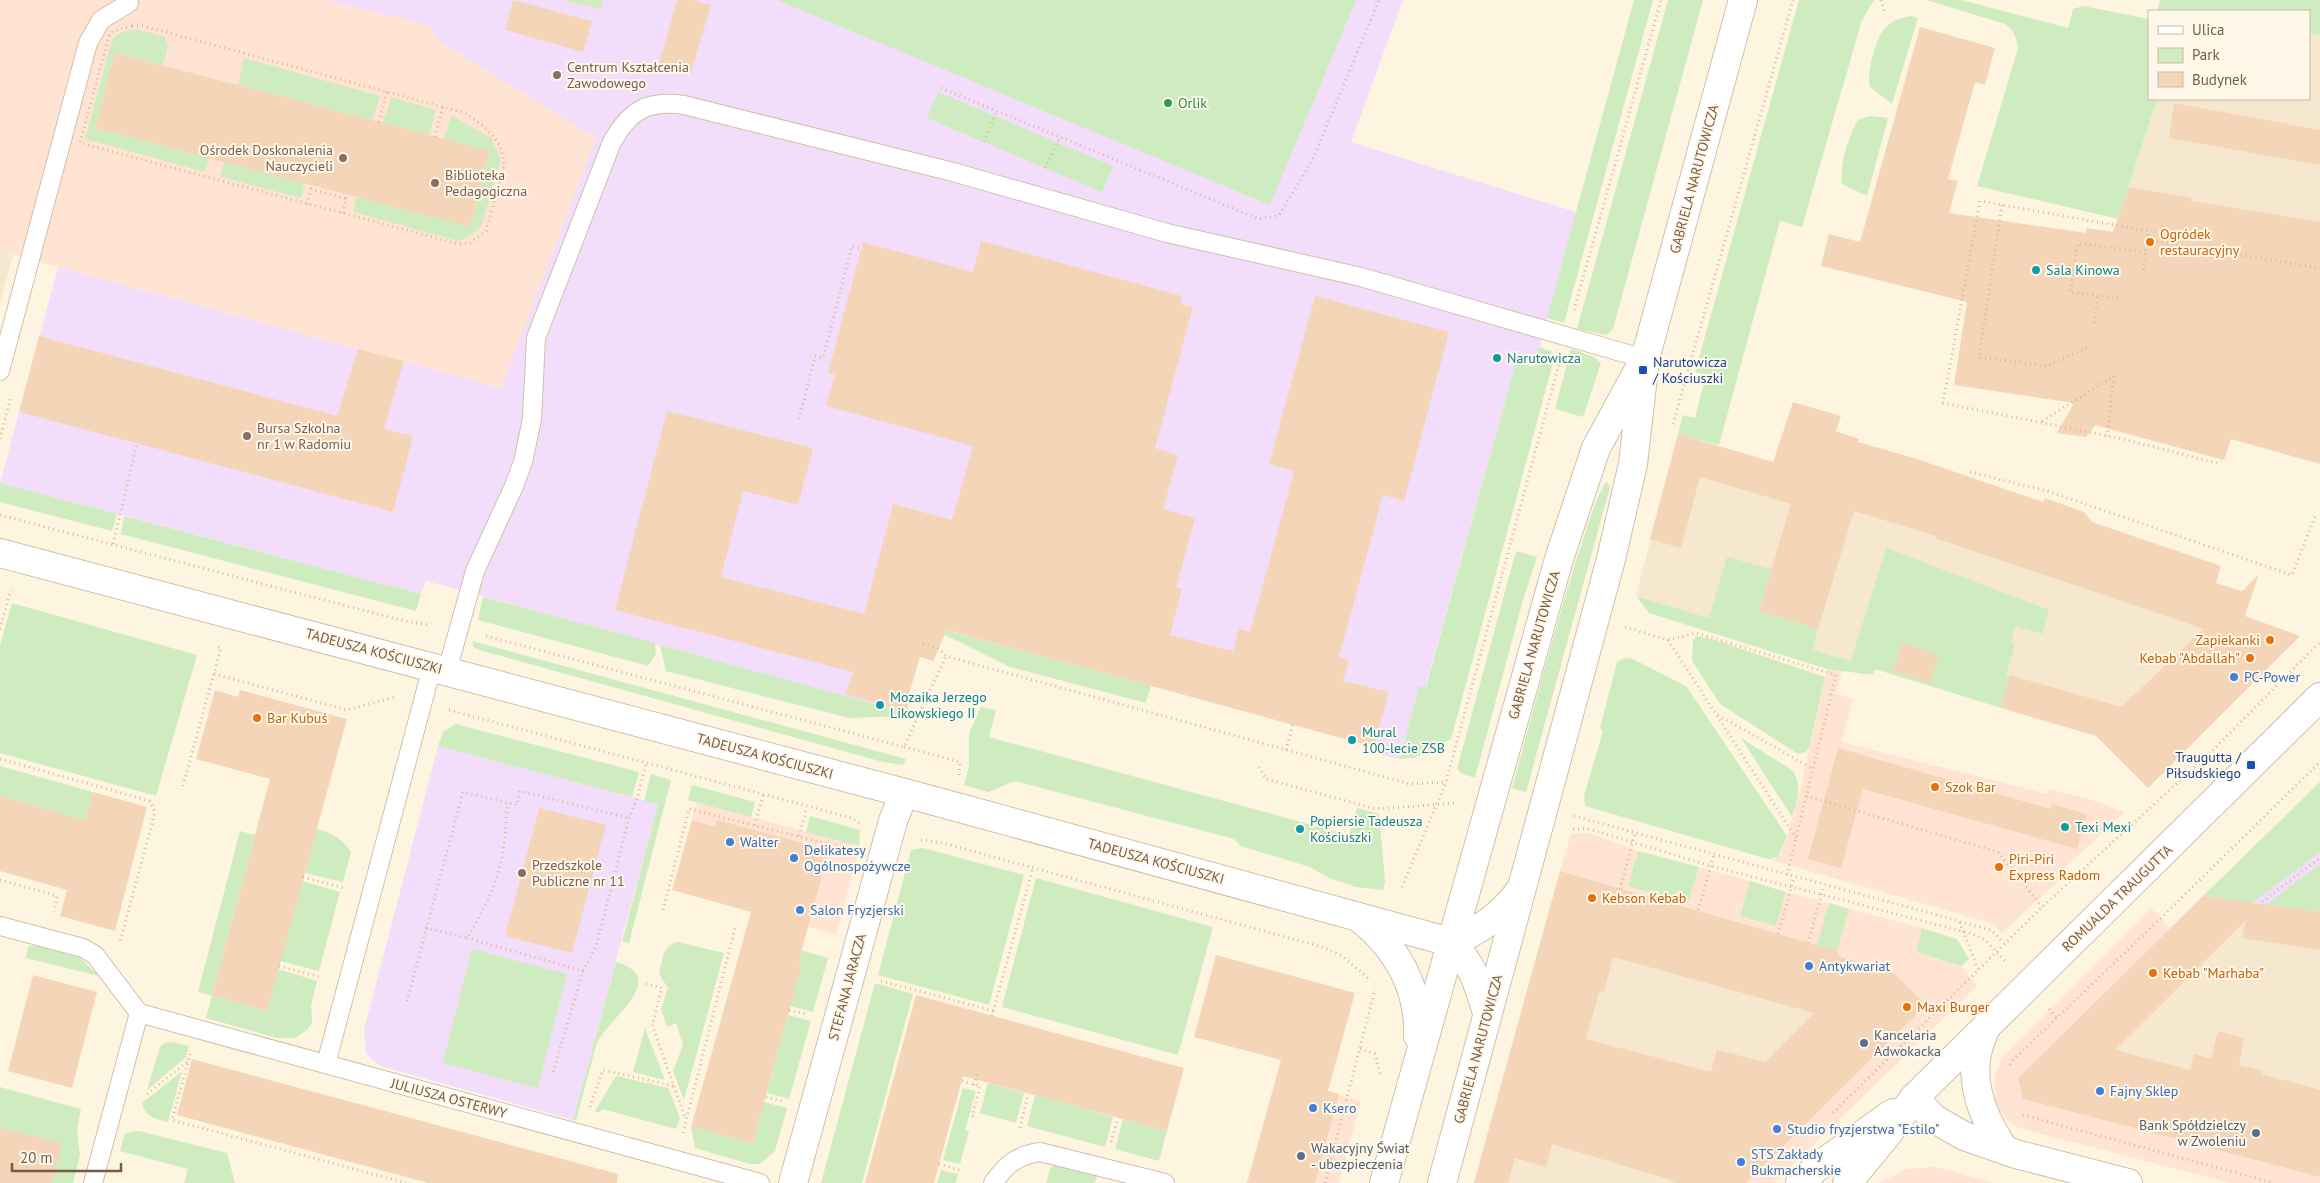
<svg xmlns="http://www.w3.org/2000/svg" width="2320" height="1183" viewBox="0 0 2320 1183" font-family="'PT Sans',sans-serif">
<rect width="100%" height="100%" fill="#fef5e1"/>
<path fill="#f6e7cf" d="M2309,33L2320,35V256L2129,187L2157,101L2155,99H2309Z
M0,251L13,255L0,303Z
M1678,434L1773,462L2209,603L2300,636L2148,788L2096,736L1636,596Z
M2203,896L2320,912V1177L2114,1123L2018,1078Z
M1550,907L1876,997L1824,1106L1744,1183H1474Z"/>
<path fill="#ffe4d4" d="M0,0H325L430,25L440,42L597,138L501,388L0,251Z
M1827,669L1842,670L1836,694L1853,698L1842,742L2047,794L2049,789L2086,798L2125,812L2063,870L2066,874L2002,933L1990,923L1768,859H1775L1781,854L1787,836L1799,795Z
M696,802L852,844L850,855L857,857L836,935L808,927L717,820L715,827L692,820Z
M1589,833L1638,851L1628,886L1688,904L1699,867L1750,881L1740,916L1776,926L1786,892L1922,928L1916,952L1961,966L1977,986L1774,1183H1744L1925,1004L1894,973L1839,956L1837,951L1560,871L1571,834Z
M2151,908L2170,928L2018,1078L2114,1123L2320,1177V1183H2230L2019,1128L2006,1119L1996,1106L1994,1089L1995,1075L2002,1058Z
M1339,1095L1361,1101L1339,1183H1309Z
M1933,1167L1941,1168L1995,1183H1878L1907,1169Z"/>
<path fill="#f2defa" d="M325,0H1403L1351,142L1576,212L1534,367L1516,362L1425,688L1419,686L1400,759L1364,751L1366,744L1352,740L929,625L905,708L908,709L907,713L426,581L421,594L0,483L58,267L501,388L596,138L440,42L429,25Z
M438,746L658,804L573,1120L380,1066L366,1054L364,1030Z
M2320,810V912L2228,900Z"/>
<path fill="#ceecbf" d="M564,0H603L600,9Z
M777,0H1356L1270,205Z
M1634,0H1653L1564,323L1547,318Z
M1668,0H1703L1613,329L1607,335L1577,329Z
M1799,0H1874L1862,20L1802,227L1780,221L1719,445L1678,434L1683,415L1695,418L1706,375L1695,372Z
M1926,0H1961L2068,28L2073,9L2083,6L2149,19V99L2157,100L2118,219L1977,186L2018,48C2017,38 2013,29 2005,24Z
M2160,0H2320V35L2309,33V11H2157Z
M1912,16L1918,18L1892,104L1870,87C1866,73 1876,37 1886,27C1893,20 1903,17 1912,16Z
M136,29L165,37L168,46L163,65L115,53L95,128L209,158L205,172L85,139L112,40C117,32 127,31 136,29Z
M244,58L380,96L372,120L238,85Z
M938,92L1113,166L1102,192L927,118Z
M391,97L436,110L429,135L383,123Z
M451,115L491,138L501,159L481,227L465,239L458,241L353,212L356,198H361L470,226L490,151L444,139Z
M1872,116L1888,118L1867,196L1842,184C1839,168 1849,132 1859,119Z
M224,162L305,183L301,198L220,177Z
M1539,347L1551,351L1554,359L1451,739L1414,758L1400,759L1419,686L1426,687L1516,362L1534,367Z
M1571,349L1594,357L1601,363L1583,417L1555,409Z
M1607,482L1610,487L1526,792L1512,788C1523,750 1590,492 1607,482Z
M0,483L117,514L112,531L0,502Z
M124,516L421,594L416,611L121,534Z
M1886,548L2049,610L2042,634L2015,626L2011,642L2015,644L2006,676L2026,682L2001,708L1875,669L1873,675L1827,669L1649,613L1636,596L1709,618L1727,557L1771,569L1759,611L1818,629L1813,650L1851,661Z
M1516,551L1537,557L1523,600L1475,778L1462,774L1457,769Z
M483,597L655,643L656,654L648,666L478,620Z
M12,603L197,655L156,796L0,753V645Z
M946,630L1151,686L1146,703L1010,667L945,635Z
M1696,636L1715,640L1825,677L1809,748L1806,752L1798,754L1720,704L1692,661L1693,640Z
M472,641L906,759L903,765L883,762L479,650L474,647Z
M660,645L907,713L905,716L849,718L666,671Z
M1625,658L1633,659L1686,686L1787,836L1778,857L1768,859L1585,806L1584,796L1603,731L1600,728L1617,662Z
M981,707L996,710L989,737L1349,835L1357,808L1379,814L1385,881L1383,890L1356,887L1329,878L1310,867L1241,846L1234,839L1015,781L988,792L964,785L969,767V733Z
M456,724L639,772L632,797L438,746L443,732Z
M1741,738L1792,770C1803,785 1797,801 1792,817Z
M0,766L93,792L85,820L0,796Z
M651,774L671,780L629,943L622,942L658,804L644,801Z
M2320,782V852L2252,903L2203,896Z
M692,785L755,802L751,817L688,800Z
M810,816L860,830L859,846L806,832Z
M316,829C332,833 342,838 351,852L343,882L305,873Z
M240,831L255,835L212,996L267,1011L278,969L317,981L311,1005L312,1023L307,1030L295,1038H277L206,1018L212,996L198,992Z
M923,848L1024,875L989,1005L878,975L911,850Z
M1638,851L1699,867L1688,904L1628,886Z
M2320,864V912L2266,905Z
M1036,878L1213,927L1178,1055L1002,1007Z
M302,881L340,892L319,971L280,961Z
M1750,881L1786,892L1776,926L1740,916Z
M1829,903L1849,909L1837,951L1817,945Z
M1922,928L1957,939L1969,959L1961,966L1916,952Z
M678,942L724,953L684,1100L673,1071L683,1045L676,1023L667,1027L661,1009L668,988L659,974C663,960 662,945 678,942Z
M28,946H38L80,958L99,976L26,958Z
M472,949L567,974L538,1088L443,1063Z
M801,950L828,958L813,1012L790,1006L801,964L797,963Z
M616,962C672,978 607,1019 597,1043C594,1050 593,1058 591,1065C586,1084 581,1102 576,1121L573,1120Z
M875,983L913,994L862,1183H821Z
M788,1015L811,1021L789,1099L767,1093Z
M645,1028L665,1080L633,1072Z
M172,1042L189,1046L186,1057L147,1090L160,1047L165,1043Z
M182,1071L168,1122C155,1119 145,1117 142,1103Z
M616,1076L668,1088L680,1118L676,1129L602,1109L600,1113L595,1111Z
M988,1083L1024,1093L1016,1123L980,1113Z
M0,1087L81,1109L77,1128L80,1155L73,1183H52L0,1128Z
M963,1088L976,1091L965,1130L969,1131L960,1164L943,1160Z
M1035,1095L1113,1117L1105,1147L1027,1126Z
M764,1102L787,1108L775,1151L760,1164H750L695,1148L691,1127L753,1143Z
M1123,1119L1167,1131L1159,1161L1115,1149Z
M139,1131L227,1153L235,1183H184L188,1169L120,1151L125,1133Z
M1056,1163L1098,1173L1095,1183H1046L1050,1169Z
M941,1170L958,1174L956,1183H937Z"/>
<path fill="#f5d5b7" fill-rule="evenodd" d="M513,0L592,21L583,52L505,30Z
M677,0H693L711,5L691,73L659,64Z
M1920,27L1995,48L1985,85L1975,82L1948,179L1958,181L1949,213L2086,233V228L2113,232L2129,187L2192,198L2191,201L2320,222V464L2231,439L2224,460L2095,425L2086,437L2057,433L2074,403L1954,385L1967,302L1821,266L1829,234L1860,242Z
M115,53L490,151L470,227L95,128Z
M2174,103L2320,130V165L2169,138Z
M981,241L1182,296L1180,304L1193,307L1155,448L1178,455L1163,509L1195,518L1176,588L1182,589L1170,635L1233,651L1239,629L1250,632L1294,471L1269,464L1315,296L1449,332L1404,501L1383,495L1339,657L1349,660L1343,681L1389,692L1374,747L947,630L933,661L920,657L910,690L907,713L845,694L853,672L615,610L667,411L813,448L798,505L743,491L721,577L864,614L893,504L952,520L973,446L826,406L835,375L828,373L863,242L973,272Z
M39,336L337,416L358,349L404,361L384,429L413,436L393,512L19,412Z
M1793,402L1841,416L1836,431L1859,439L1858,442L1914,458L2043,502L2045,498L2084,512L2092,522L2221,566L2216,583L2242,591L2259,574L2245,616L2300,636L2148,788L2096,736L2001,708L2010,675L2121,707L2204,629L1935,538L1936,536L1854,511L1818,629L1759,611L1791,504L1700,477L1681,548L1650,539L1678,434L1773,462Z
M1902,643L1939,655L1930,683L1893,671Z
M215,690L238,697L240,690L347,719L267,1011L212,996L270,779L196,759Z
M1838,748L2051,809L2052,804L2087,814L2077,849L1863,789L1841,868L1808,859Z
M93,792L147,807L115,931L60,916L67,890L0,871V796L85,820Z
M539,808L606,825L572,953L505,936Z
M692,820L715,827L717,820L829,850L798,964H802L753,1143L691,1127L751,912L672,890Z
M1560,871L1837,951L1839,956L1894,973L1926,1005L1746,1183H1674L1671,1180L1552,1144L1546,1167L1515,1158L1508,1183H1474ZM1613,957L1814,1013L1765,1062L1717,1050L1711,1072L1586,1039L1599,993L1604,992Z
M2203,896L2320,912V950L2242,938L2246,920L2115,1050L2190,1070L2194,1054L2211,1059L2218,1031L2244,1038L2239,1065L2263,1071L2262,1074L2320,1090V1177L2023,1099L2018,1078Z
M1216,955L1355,993L1328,1091L1339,1094L1315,1183H1247L1281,1060L1194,1037Z
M33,975L97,992L72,1088L8,1071Z
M916,995L1184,1068L1167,1131L963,1076L934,1183H865Z
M192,1059L618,1174L617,1183H428L177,1115Z
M0,1128L62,1143L52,1183H0Z"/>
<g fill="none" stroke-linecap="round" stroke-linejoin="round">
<g stroke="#d2bfaa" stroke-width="20">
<path id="service" d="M0,371L88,43L101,20L129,3
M447,671L475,571L514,486L523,462L532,419L536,338L541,325L612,142C630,110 647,100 684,105L953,172L1167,233L1361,277L1645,359
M0,926L83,948L95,955L139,1013
M139,1013L760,1183
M326,1064L432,667
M93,1183L139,1013
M993,1183C1006,1165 1017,1155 1040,1152L1165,1183"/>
</g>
<g stroke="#d2bfaa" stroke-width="30">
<path id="minor" d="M1986,1027C1983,1035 1979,1044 1977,1053C1970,1088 1985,1121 2004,1149
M1914,1098L1933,1118L1964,1136L2016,1154L2128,1183
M793,1183L893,821L904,793"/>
</g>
<g stroke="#d2bfaa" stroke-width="30">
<path id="tertiary" d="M0,553L916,796L1450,942C1473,964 1478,983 1487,1013
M1358,917C1396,946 1420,988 1418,1036
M1450,942C1478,933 1504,913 1521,889
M1384,1183L1559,559L1596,448L1638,371
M1442,1183L1611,559L1633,464L1645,359L1743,0
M1800,1183L1816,1168L1893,1113
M1847,1183L1887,1135L1914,1098L2320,697"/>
</g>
<path stroke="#dab89a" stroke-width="3" stroke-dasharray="1 4" stroke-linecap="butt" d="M1881,0L1885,12
M132,26H143L465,113C484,125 504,141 504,165L486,231L470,243L459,244L80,143L109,36L113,31Z
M941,88L1259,219L1279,215L1312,161L1379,0
M379,122L387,91
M435,137L443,106
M984,142L997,111
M1045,168L1060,137
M307,204L311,189L346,199
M2002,205L1979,357L2046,366L2091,346
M343,213L347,196
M2147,240L2320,268
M2143,270L2148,231L1980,201L1943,403L2123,439L2220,464
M2118,298L2070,292L2078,243L2145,252
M1574,310L1661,0
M2094,323L2098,295
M799,419L815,356L823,358L852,246L861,249
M2042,421L2114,376L2107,436
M1673,424L1793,0
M0,439L11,396
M1970,472L2047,491L2292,575L2316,514
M0,515L404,621L431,625
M113,544L137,443
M1625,627L1668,640L1696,633L1836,675L1787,875
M0,629L11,590
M486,636L904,747L946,656
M1668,640L1796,838
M923,644L939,649L946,656L1410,784L1445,782
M214,674L347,710L395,697
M449,710L852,818L859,823
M1718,715L1813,769
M904,747L960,762L959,775
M1286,750L1293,724
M0,759L150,801L155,812L120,942
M1259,767L1266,779L1376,809L1457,803
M183,786L221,648L218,647
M1806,796L1998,852L2042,907
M1574,816L1959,921L1978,969
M755,825L763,795
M1573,829H1589L1711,866L1973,934L1986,941L2006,962
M799,836L807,807
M921,840L943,843L1322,947L1342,956L1368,978
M303,877L344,888
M0,880L57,896L54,912
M1402,887L1446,782L1559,364
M1620,889L1635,833
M2262,902L2320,858
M663,910L689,809L852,850
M1698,910L1714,855
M1960,922L1991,930L2004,943
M426,928L467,938C485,909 499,880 504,845C506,831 505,817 509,803
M1778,934L1794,877
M467,938L583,971L553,1073
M1808,943L1824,885
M279,966L320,977
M583,971L596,947L629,818L637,799L646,764
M881,981L994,1011
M646,984L662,988L652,1025L685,1117
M407,1001L463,792L517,805L520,791L629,818
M2049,1009L2057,1018
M789,1010L806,1014
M992,1016L1033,868
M1360,1049L1375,1054L1380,1074
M190,1054L172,1120L406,1183
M2010,1065L2013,1060L2161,918L2320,762
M962,1081L980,1086L972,1116L977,1117
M974,1085L978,1071
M147,1094L187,1062
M766,1097L782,1101
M590,1107L603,1070L674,1086
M1833,1113L2042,907L2209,754L2320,642
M2023,1115L2274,1183
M1020,1128L1028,1094
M683,1133L735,928
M1111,1142L1118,1118
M939,1164L963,1171
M1325,1183L1375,989"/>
<use href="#service" stroke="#fff" stroke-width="18"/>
<use href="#minor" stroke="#fff" stroke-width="28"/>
<use href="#tertiary" stroke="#fff" stroke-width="28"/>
</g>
<g fill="#8d6e63" stroke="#fff8e9" stroke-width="2">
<circle cx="557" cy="75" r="5"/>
<circle cx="343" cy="158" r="5"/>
<circle cx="435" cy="183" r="5"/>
<circle cx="247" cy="436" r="5"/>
<circle cx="522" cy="873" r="5"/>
</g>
<circle fill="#2e9e5b" stroke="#fff8e9" stroke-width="2" cx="1168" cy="103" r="5"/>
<g fill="#e8710a" stroke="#fff8e9" stroke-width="2">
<circle cx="2150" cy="242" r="5"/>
<circle cx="2270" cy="640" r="5"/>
<circle cx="2250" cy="658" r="5"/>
<circle cx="257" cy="718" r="5"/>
<circle cx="1935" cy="787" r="5"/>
<circle cx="1999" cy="867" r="5"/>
<circle cx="1592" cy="898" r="5"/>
<circle cx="2153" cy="973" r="5"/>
<circle cx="1907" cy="1007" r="5"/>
</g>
<g fill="#0f9aa8" stroke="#fff8e9" stroke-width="2">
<circle cx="2036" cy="270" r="5"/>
<circle cx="1497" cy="358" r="5"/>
<circle cx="880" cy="705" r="5"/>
<circle cx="1352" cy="740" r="5"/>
<circle cx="2065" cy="827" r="5"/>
<circle cx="1300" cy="829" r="5"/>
</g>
<g fill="#1a4fb4" stroke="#fff8e9" stroke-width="2">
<rect x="1638" y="365" width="10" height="10" rx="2.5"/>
<rect x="2246" y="760" width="10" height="10" rx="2.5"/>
</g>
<g fill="#3f7fe0" stroke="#fff8e9" stroke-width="2">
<circle cx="2234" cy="677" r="5"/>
<circle cx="730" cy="842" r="5"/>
<circle cx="794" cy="858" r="5"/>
<circle cx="800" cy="910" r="5"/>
<circle cx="1809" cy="966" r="5"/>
<circle cx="2100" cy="1091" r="5"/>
<circle cx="1313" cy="1108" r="5"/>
<circle cx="1777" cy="1129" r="5"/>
<circle cx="1741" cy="1162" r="5"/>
</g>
<g fill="#5c6f8a" stroke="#fff8e9" stroke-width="2">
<circle cx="1864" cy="1043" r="5"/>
<circle cx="2256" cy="1133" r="5"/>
<circle cx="1301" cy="1156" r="5"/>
</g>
<g text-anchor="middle" stroke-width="4" stroke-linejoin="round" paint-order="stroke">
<g font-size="14" fill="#785e54" stroke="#fff8e9" text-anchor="start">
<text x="567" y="72">Centrum Kształcenia<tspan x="567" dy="16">Zawodowego</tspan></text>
<text x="333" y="155" text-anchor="end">Ośrodek Doskonalenia<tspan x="333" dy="16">Nauczycieli</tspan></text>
<text x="445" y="180">Biblioteka<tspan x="445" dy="16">Pedagogiczna</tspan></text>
<text x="257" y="433">Bursa Szkolna<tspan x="257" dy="16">nr 1 w Radomiu</tspan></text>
<text x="532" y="870">Przedszkole<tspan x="532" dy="16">Publiczne nr 11</tspan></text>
</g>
<g font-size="14" fill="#27864d" stroke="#fff8e9" text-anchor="start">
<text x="1178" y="108">Orlik</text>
</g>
<g font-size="14" fill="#775b46" stroke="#fff8e9">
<text transform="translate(1694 179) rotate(-75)" y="5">GABRIELA NARUTOWICZA</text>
<text transform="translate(1534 645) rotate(-74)" y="5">GABRIELA NARUTOWICZA</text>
<text transform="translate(374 651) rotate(15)" y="5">TADEUSZA KOŚCIUSZKI</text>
<text transform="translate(765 756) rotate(15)" y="5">TADEUSZA KOŚCIUSZKI</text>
<text transform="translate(1156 861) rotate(15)" y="5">TADEUSZA KOŚCIUSZKI</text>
<text transform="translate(2117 898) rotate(-44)" y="5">ROMUALDA TRAUGUTTA</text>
<text transform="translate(847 987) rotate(-75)" y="5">STEFANA JARACZA</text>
<text transform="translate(1478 1049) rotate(-75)" y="5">GABRIELA NARUTOWICZA</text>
<text transform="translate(449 1098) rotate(15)" y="5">JULIUSZA OSTERWY</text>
</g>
<g font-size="14" fill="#c56008" stroke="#fff8e9" text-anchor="start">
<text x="2160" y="239">Ogródek<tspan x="2160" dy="16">restauracyjny</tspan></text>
<text x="2260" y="645" text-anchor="end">Zapiekanki</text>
<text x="2240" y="663" text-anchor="end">Kebab "Abdallah"</text>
<text x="267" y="723">Bar Kubuś</text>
<text x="1945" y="792">Szok Bar</text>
<text x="2009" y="864">Piri-Piri<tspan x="2009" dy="16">Express Radom</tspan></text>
<text x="1602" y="903">Kebson Kebab</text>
<text x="2163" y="978">Kebab "Marhaba"</text>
<text x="1917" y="1012">Maxi Burger</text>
</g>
<g font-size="14" fill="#0d838f" stroke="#fff8e9" text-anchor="start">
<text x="2046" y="275">Sala Kinowa</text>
<text x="1507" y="363">Narutowicza</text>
<text x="890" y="702">Mozaika Jerzego<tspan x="890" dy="16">Likowskiego II</tspan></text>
<text x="1362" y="737">Mural<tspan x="1362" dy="16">100-lecie ZSB</tspan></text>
<text x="1310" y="826">Popiersie Tadeusza<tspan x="1310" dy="16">Kościuszki</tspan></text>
<text x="2075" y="832">Texi Mexi</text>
</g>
<g font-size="14" fill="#164399" stroke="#fff8e9" text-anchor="start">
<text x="1653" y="367">Narutowicza<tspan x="1653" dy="16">/ Kościuszki</tspan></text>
<text x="2241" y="762" text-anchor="end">Traugutta /<tspan x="2241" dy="16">Piłsudskiego</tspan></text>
</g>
<g font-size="14" fill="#366cbe" stroke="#fff8e9" text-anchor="start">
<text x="2244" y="682">PC-Power</text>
<text x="740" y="847">Walter</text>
<text x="804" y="855">Delikatesy<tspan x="804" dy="16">Ogólnospożywcze</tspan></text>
<text x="810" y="915">Salon Fryzjerski</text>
<text x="1819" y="971">Antykwariat</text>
<text x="2110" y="1096">Fajny Sklep</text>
<text x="1323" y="1113">Ksero</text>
<text x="1787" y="1134">Studio fryzjerstwa "Estilo"</text>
<text x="1751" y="1159">STS Zakłady<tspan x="1751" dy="16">Bukmacherskie</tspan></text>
</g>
<g font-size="14" fill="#4e5e75" stroke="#fff8e9" text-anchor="start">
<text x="1874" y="1040">Kancelaria<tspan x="1874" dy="16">Adwokacka</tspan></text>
<text x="2246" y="1130" text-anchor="end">Bank Spółdzielczy<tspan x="2246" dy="16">w Zwoleniu</tspan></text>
<text x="1311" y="1153">Wakacyjny Świat<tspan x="1311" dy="16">- ubezpieczenia</tspan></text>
</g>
</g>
<rect x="2148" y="10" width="162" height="90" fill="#fff8e9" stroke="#c9b9a8"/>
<rect x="2158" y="26" width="25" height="8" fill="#ffffff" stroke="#c9b9a8"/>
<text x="2192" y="35" font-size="15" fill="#775b46">Ulica</text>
<rect x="2158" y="48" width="25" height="15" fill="#ceecbf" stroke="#c9b9a8"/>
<text x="2192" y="60" font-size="15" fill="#775b46">Park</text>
<rect x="2158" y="72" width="25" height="15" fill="#f5d5b7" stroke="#c9b9a8"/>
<text x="2192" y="85" font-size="15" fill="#775b46">Budynek</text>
<path d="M12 1163v8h109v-8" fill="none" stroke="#775b46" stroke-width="2.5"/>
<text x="20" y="1163" font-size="15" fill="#775b46" stroke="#fff8e9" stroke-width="4" paint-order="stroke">20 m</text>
</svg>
